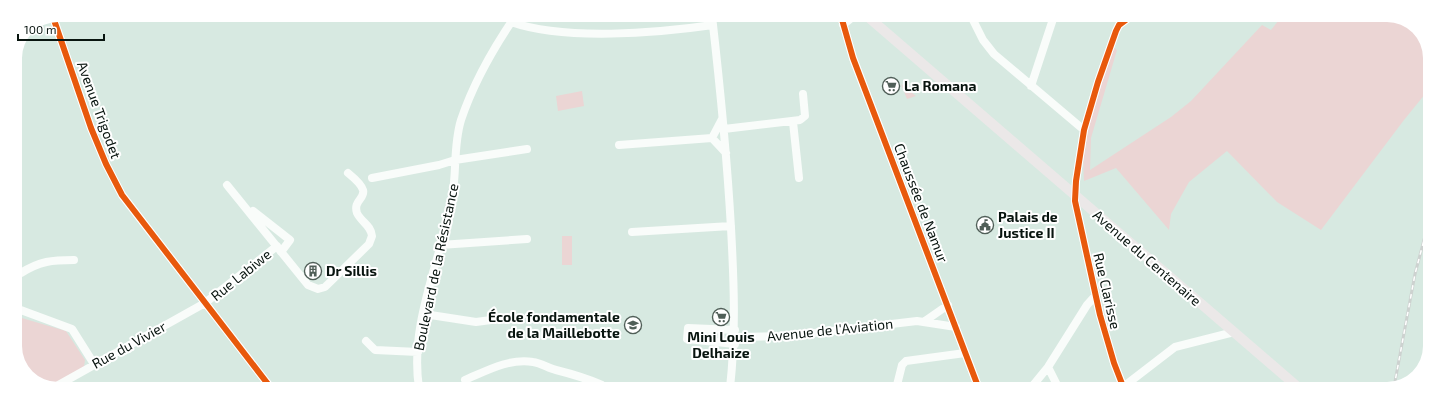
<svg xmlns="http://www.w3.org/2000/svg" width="1445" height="404" viewBox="0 0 1445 404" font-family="'Exo 2',sans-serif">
<rect width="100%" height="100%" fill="#d7e9e1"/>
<path fill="#ebd5d4" d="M1282,16H1398L1419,30L1430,55V88L1404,120L1321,230L1277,202L1227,151L1189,182L1171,214L1169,230L1116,168L1084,181C1080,136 1100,89 1113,47L1117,50L1091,138L1090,170L1171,117L1191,101L1262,25L1271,30Z
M901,84L916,96L907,99Z
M582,91L584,106L558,111L556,96Z
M562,236H572V265H562Z
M15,316L66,331L85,360L84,367L47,388L26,374L15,349Z"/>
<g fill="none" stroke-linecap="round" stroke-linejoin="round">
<path stroke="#f9fcfa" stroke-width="8" d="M712,16C720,86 727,157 731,228C734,282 736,334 730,388
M841,16L853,58L979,389
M971,16L983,40L994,54L1084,130
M53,17L91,128L106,164L122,195L271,388
M511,22C565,41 657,33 713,25
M843,25L854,16
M1031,86L1054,16
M722,119L712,138L726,153
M793,122L799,178
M724,129L800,120L805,116L803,94
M619,145L712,138
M372,178L439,165L455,160L527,149
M227,185L308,285L318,289L325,287L369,244L372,236C371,225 361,222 357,213C351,195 380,199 348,173
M253,211L290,240L281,252
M632,232L731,226
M440,245L527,239
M15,264L21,273L15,277
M21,273C40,261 52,260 74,260
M15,305L18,309L72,329L94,364
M424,314L476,322L491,320
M925,321L948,305
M735,337L789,336L917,321L956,327
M366,341L375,350L418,352
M735,344L687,339L688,328L735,330
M1048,367L1059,389
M465,380C486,371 509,358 533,362C541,363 548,368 556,370C572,374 586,378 602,385V388
M1123,387L1175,347L1234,332
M53,388L205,303L277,246
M419,388C409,323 441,261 452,198C457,172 453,146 461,120C473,84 494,47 516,15
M891,388L897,385L902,365L906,361L965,353
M1030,389L1048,367L1087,305L1096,295
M1124,389L1114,363L1100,315L1075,201L1076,181L1084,130L1098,82L1116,31L1119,25L1131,16"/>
<path stroke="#ebe8e8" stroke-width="10" d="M867,16L1300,389"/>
<g stroke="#cdd2d0" stroke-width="3">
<path id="rail" d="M1394,387L1415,274L1429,221"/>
</g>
<use href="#rail" stroke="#fff" stroke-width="1.5" stroke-dasharray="4.5" stroke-linecap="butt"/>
<g stroke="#fff" stroke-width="8">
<path id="cycleway" d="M841,16L853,58L979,389
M53,17L91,128L106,164L122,195L271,388
M1124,389L1114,363L1100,315L1075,201L1076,181L1084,130L1098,82L1116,31L1119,25L1131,16"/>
</g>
<use href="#cycleway" stroke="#e8590c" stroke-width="6"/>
</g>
<defs>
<g id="supermarket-ring" transform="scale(0.9)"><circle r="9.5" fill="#fff" stroke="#505f58" stroke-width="1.5"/><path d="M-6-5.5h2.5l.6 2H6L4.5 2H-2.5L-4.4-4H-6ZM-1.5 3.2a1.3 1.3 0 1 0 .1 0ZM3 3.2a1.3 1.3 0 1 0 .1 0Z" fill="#505f58"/></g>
<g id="civic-ring" transform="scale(0.9)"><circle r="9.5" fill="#fff" stroke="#505f58" stroke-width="1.5"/><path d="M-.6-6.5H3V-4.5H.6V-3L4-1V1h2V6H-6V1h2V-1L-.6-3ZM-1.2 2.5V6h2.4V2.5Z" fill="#505f58"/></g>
<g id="building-ring" transform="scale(0.9)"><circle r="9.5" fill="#fff" stroke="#505f58" stroke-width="1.5"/><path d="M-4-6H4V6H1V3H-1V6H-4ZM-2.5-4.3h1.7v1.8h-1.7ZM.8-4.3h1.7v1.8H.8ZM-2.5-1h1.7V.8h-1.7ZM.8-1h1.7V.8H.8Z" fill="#505f58"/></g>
<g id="school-ring" transform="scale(0.9)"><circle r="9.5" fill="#fff" stroke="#505f58" stroke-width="1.5"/><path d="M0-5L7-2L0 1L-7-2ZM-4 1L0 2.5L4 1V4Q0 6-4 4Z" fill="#505f58"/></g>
</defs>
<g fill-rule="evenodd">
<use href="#supermarket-ring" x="891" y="86"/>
<use href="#civic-ring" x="985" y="225"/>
<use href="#building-ring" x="313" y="271"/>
<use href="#supermarket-ring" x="721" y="317"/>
<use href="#school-ring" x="633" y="325"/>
</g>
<g text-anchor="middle" stroke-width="4" stroke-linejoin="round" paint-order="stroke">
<g font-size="14" font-weight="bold" fill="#08140f" stroke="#fff" text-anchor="start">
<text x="904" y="91">La Romana</text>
<text x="998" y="222">Palais de<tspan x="998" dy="16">Justice II</tspan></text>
<text x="326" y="276">Dr Sillis</text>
<text x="620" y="322" text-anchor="end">École fondamentale<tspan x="620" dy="16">de la Maillebotte</tspan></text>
<text x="721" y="342" text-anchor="middle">Mini Louis<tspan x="721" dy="16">Delhaize</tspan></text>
</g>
<g font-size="14" fill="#08140f" stroke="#fff">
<text transform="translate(99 110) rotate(70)" y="5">Avenue Trigodet</text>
<text transform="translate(921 203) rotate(69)" y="5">Chaussée de Namur</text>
<text transform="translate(1147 258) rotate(41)" y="5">Avenue du Centenaire</text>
<text transform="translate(436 267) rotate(-78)" y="5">Boulevard de la Résistance</text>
<text transform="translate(241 275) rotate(-39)" y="5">Rue Labiwe</text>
<text transform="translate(1107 291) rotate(77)" y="5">Rue Clarisse</text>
<text transform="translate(830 330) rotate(-6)" y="5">Avenue de l'Aviation</text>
<text transform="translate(129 345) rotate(-29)" y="5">Rue du Vivier</text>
</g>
</g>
<path d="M0 0H1445V404H0ZM58 22H1387A36 36 0 0 1 1423 58V346A36 36 0 0 1 1387 382H58A36 36 0 0 1 22 346V58A36 36 0 0 1 58 22Z" fill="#fff" fill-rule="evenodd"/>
<path d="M18 34v6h86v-6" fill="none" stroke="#08140f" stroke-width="2"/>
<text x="24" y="34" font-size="12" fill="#08140f" stroke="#ffffff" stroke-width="3" paint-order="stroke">100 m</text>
</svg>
